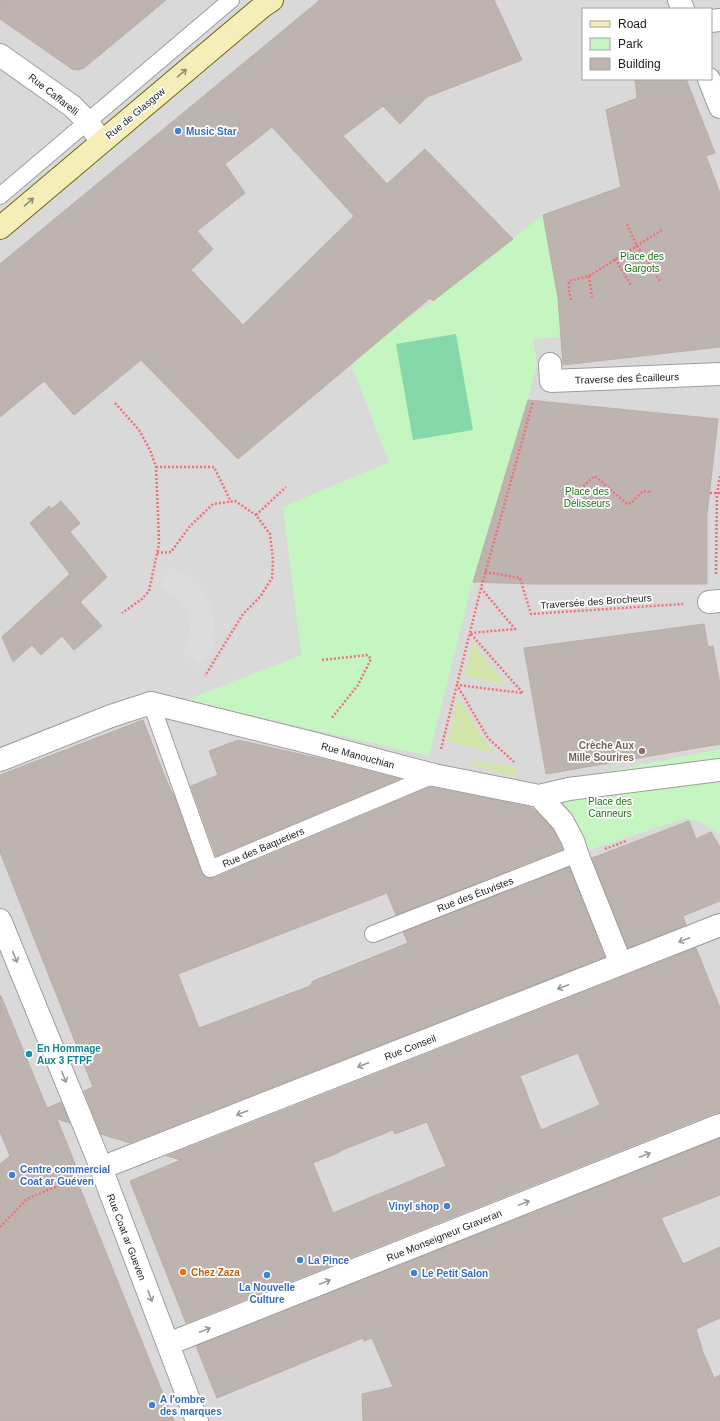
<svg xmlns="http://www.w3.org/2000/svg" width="720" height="1421" viewBox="0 0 720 1421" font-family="Helvetica,sans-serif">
<rect width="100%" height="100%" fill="#ede8e3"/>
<path fill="#dad9d9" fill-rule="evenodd" d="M0,0H720V1421H0ZM583,9H711V79H583Z"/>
<path fill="#d1e5ab" d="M472,643L507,685L465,676Z
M458,697L484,740L495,753L448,742Z
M473,761L514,766L516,777L472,765Z"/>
<path fill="#c5f6c1" d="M543,215L559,306L560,337L533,339L537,364L528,400L548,402L532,584L473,582L429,756L186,700L301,655L283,507L389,462L351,364L403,321L433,301Z
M720,749V835L703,823L686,818L589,850L555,782Z"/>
<path fill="#84d8aa" d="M456,334L473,430L413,440L396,344Z"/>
<path fill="#dcdcdc" d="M170,567L186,574L196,584L207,597L211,608L214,620L215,636L213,651L200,666L183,651L188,639L191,624L186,609L179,600L159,586Z"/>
<path fill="#bdb3af" stroke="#beaca6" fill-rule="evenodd" d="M0,0H166L84,68L78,70L72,69L0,19Z
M320,0H494L522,60L427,97L400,124L383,106L343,136L387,184L425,149L513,239L433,301L430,298L238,459L141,360L74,415L44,381L0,417V264ZM272,127L354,216L243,325L191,270L213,249L197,231L245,193L225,164Z
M635,79H686L715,153L706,156L720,193V347L563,365L558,298L543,215L621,187L606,110L637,98Z
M528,400L718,419L707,514V584H532L473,582Z
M61,501L80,523L70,532L107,577L80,602L102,626L74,650L62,636L41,655L32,645L13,662L2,637L70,574L30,523L49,506L51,509Z
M704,624L708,647L713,646L720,684V744L546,774L524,648Z
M143,720L165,777L172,793H173L201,872L204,876L208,878H214L430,787L530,807L537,812L553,829L563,849L396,915L387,893L178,974L199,1028L310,986L313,981L408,943L403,932L569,867L605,957L130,1143L101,1134L84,1091L93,1087L0,852V775Z
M238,740L330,761L400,779L216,856L191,786L218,775L209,751Z
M689,821L696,839L711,832L720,847V901L683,916L686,925L628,948L592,858Z
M696,948L720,1008V1113H715L186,1323L130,1181L181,1160L167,1156ZM578,1053L600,1105L541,1130L520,1076ZM427,1122L446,1166L333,1213L313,1163L340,1152V1151L393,1130L395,1134Z
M0,996H1L47,1108L61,1102L70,1123L57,1119L76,1166L72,1168L174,1421H0V1164L10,1156L0,1132Z
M720,1138V1195L661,1218L683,1264L720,1247V1318L696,1329L703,1352L714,1378L720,1375V1421H363L362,1394L393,1387L372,1338L364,1341L363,1338L217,1398L196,1346Z"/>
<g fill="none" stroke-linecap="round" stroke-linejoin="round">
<g stroke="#9d9d9d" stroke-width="18">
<path id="lane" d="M0,196L231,0
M151,703L210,869L434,775
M373,934L577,854"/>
</g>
<g stroke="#9d9d9d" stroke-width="24">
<path id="street" d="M679,0L683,9
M711,21L720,20
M0,55L72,106L87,121L101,141
M709,79L720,107
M550,364L551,381L720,374
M709,602L720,601
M0,760L111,716L151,703L312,743L434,775L539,796L563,822L573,841L579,859L621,964
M539,796L569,789L720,770
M0,920L95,1152L197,1421
M101,1168L720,925
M168,1344L720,1125"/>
</g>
<g stroke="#6c660b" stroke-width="24">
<path id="secondary" d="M0,228L263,6L272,0"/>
</g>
<path stroke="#f26f78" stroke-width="2.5" stroke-dasharray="2 2" stroke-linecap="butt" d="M627,224L637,246L660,281
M615,259L631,285
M589,276L592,297
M571,300L569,291V281L589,276L662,230
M115,403L139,430L150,450L156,467L158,514L159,544L149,591L142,599L122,613
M156,467H214L231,502
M710,493H720
M566,503L592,478L595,476L627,504L631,503L643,491L652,492
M256,515L286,487
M157,553L171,552L190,526L213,504L235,501L256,515L270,534L273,560L272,578L260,597L243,614L205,676
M485,572L520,578L531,614L683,604
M716,574L717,493L720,476
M481,588L515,629L470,633L523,693L457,685L488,738L514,762
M322,660L368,655L371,659L358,685L331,719
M441,749L481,588L533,402
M605,849L626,841
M0,1227L27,1199L76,1178"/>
<use href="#lane" stroke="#fff" stroke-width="16"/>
<use href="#street" stroke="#fff" stroke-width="22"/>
<use href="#secondary" stroke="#f5eeb8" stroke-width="22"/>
</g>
<defs><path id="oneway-shaft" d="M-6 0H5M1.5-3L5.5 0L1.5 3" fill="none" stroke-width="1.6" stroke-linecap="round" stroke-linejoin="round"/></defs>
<g stroke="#939072">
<use href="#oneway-shaft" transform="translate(182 73) rotate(-40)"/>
<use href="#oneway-shaft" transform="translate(29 202) rotate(-41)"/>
</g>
<g stroke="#999">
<use href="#oneway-shaft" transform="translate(684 940) rotate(158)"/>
<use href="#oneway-shaft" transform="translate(15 957) rotate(68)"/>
<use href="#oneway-shaft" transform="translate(563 987) rotate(159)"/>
<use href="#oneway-shaft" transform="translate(363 1065) rotate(159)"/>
<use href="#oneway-shaft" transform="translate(64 1077) rotate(68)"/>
<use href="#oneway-shaft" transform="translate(242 1113) rotate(159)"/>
<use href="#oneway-shaft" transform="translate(645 1155) rotate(-22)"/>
<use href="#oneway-shaft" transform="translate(524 1203) rotate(-22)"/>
<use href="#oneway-shaft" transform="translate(325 1282) rotate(-22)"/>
<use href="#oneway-shaft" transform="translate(150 1296) rotate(69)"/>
<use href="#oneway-shaft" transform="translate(205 1330) rotate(-22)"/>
</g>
<g fill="#3f7fe0" stroke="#fff" stroke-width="1.5">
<circle cx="178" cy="131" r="4"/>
<circle cx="12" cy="1175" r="4"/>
<circle cx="447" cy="1206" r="4"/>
<circle cx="300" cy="1260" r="4"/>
<circle cx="414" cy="1273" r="4"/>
<circle cx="267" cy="1275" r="4"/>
<circle cx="152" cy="1405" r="4"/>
</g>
<circle fill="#8d6e63" stroke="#fff" stroke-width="1.5" cx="642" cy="751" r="4"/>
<circle fill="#0f9aa8" stroke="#fff" stroke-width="1.5" cx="29" cy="1054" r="4"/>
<circle fill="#e8710a" stroke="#fff" stroke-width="1.5" cx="183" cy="1272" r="4"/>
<g text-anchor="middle" stroke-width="3.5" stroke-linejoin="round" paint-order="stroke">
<g font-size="10" fill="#1c1c1c" stroke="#fff">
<text transform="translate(54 94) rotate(38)" y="4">Rue Caffarelli</text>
<text transform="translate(135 113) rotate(-40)" y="4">Rue de Glasgow</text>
<text transform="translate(627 378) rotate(-2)" y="4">Traverse des Écailleurs</text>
<text transform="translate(596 601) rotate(-4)" y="4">Traversée des Brocheurs</text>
<text transform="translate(358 755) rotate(15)" y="4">Rue Manouchian</text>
<text transform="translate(263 847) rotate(-23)" y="4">Rue des Baquetiers</text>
<text transform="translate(475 894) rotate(-21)" y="4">Rue des Étuvistes</text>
<text transform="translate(410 1047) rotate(-21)" y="4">Rue Conseil</text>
<text transform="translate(444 1235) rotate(-22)" y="4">Rue Monseigneur Graveran</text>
<text transform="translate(127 1237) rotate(69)" y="4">Rue Coat ar Gueven</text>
</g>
<g font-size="10" font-weight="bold" fill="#366cbe" stroke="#fff" text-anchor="start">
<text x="186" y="135">Music Star</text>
<text x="20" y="1173">Centre commercial<tspan x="20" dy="12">Coat ar Guéven</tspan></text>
<text x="439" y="1210" text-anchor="end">Vinyl shop</text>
<text x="308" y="1264">La Pince</text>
<text x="422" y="1277">Le Petit Salon</text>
<text x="267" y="1291" text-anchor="middle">La Nouvelle<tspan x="267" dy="12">Culture</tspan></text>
<text x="160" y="1403">A l'ombre<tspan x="160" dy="12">des marques</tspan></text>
</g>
<g font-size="10" fill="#197411" stroke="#fff">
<text x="642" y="260">Place des<tspan x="642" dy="12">Gargots</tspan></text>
<text x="587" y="495">Place des<tspan x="587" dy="12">Délisseurs</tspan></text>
<text x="610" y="805">Place des<tspan x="610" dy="12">Canneurs</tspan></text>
</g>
<g font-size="10" font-weight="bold" fill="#785e54" stroke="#fff" text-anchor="end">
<text x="634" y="749">Crèche Aux<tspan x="634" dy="12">Mille Sourires</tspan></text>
</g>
<g font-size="10" font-weight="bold" fill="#0d838f" stroke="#fff" text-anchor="start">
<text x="37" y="1052">En Hommage<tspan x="37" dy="12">Aux 3 FTPF</tspan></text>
</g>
<g font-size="10" font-weight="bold" fill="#c56008" stroke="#fff" text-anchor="start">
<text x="191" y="1276">Chez Zaza</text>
</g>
</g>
<rect x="582" y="8" width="130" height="72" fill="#ffffff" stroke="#a4a4a4"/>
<rect x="590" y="21" width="20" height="6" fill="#f5eeb8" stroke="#a4a4a4"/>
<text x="618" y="28" font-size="12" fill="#1c1c1c">Road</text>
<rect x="590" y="38" width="20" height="12" fill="#c5f6c1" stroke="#a4a4a4"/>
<text x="618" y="48" font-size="12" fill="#1c1c1c">Park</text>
<rect x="590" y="58" width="20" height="12" fill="#bdb3af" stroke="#a4a4a4"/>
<text x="618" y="68" font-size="12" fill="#1c1c1c">Building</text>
</svg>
